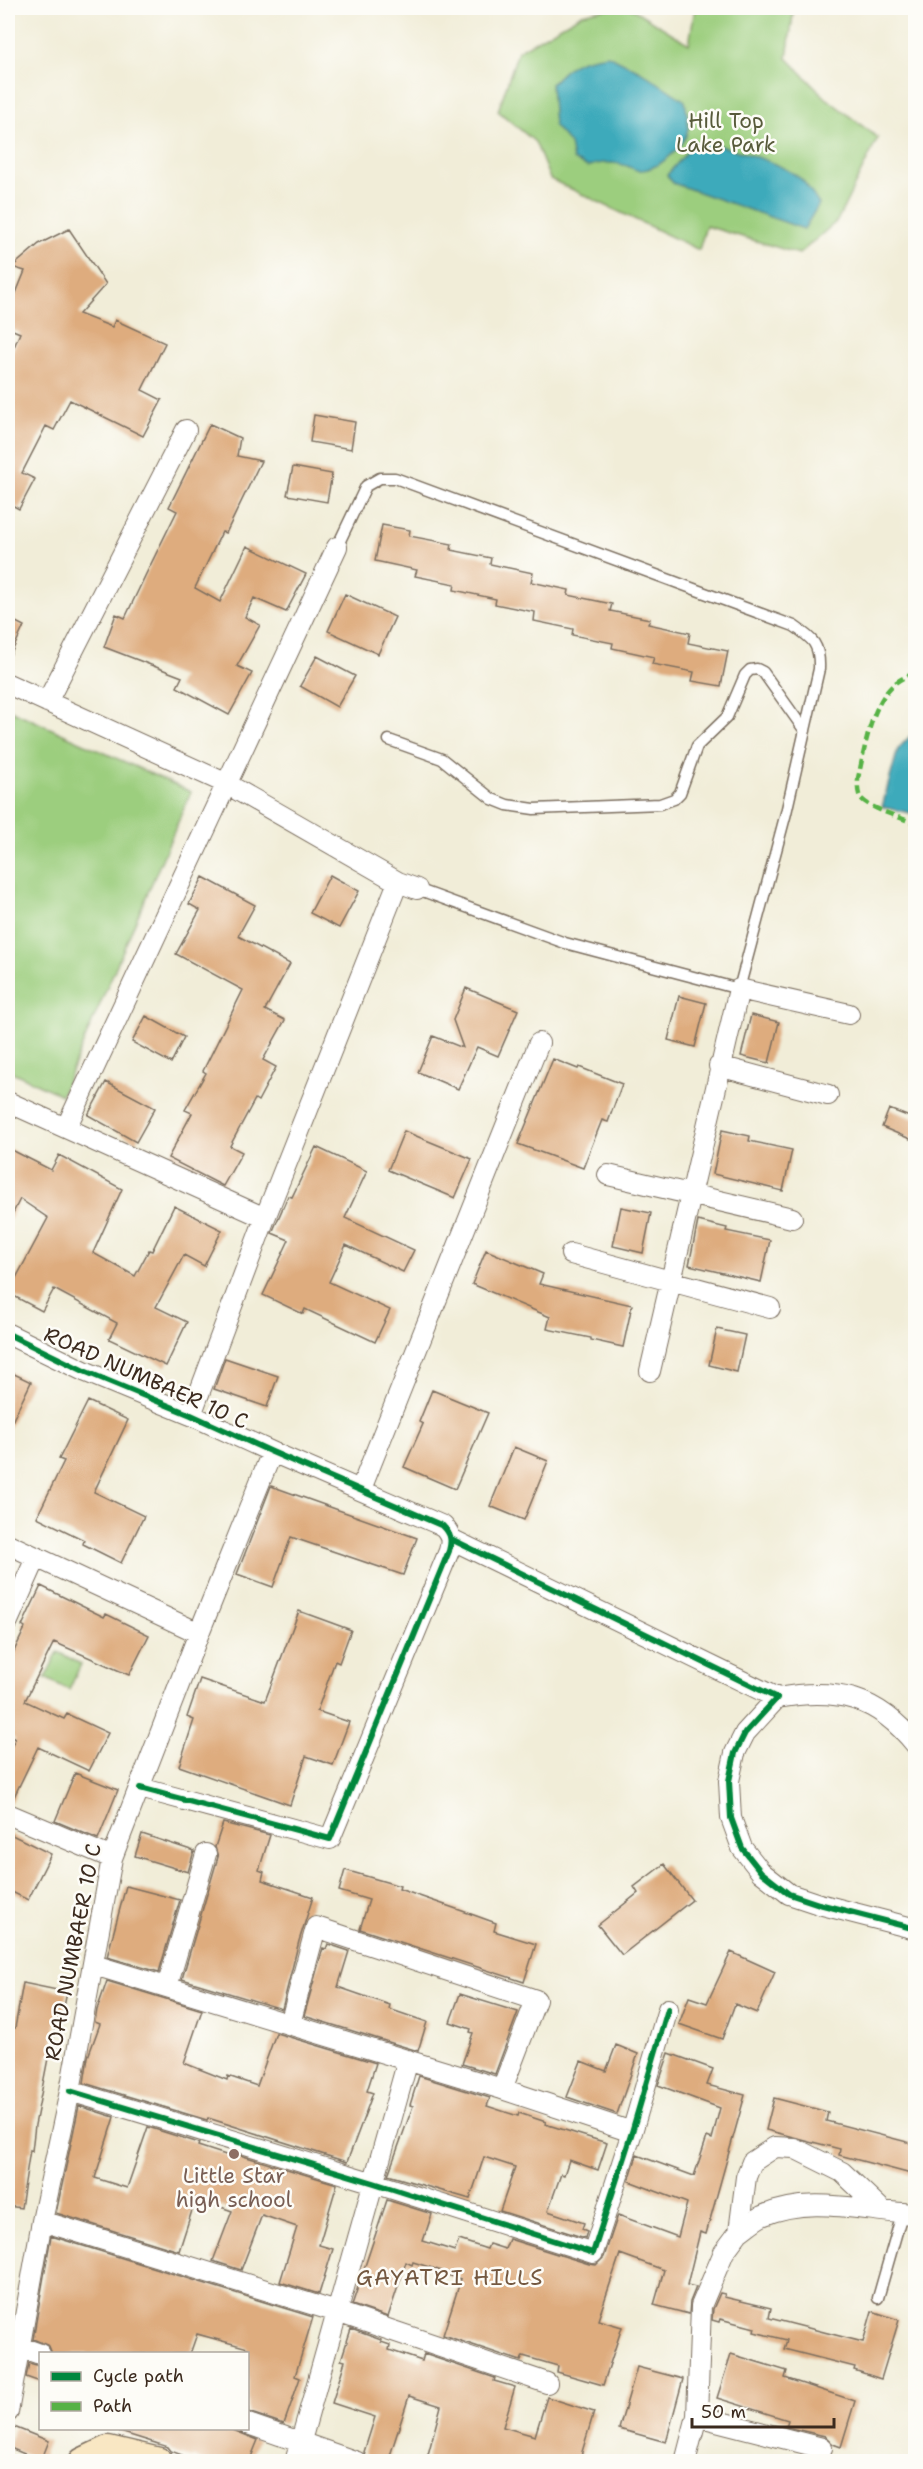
<svg xmlns="http://www.w3.org/2000/svg" width="923" height="2469" viewBox="0 0 923 2469" font-family="'Shantell Sans',sans-serif">
<rect width="100%" height="100%" fill="#fdfcf7"/>
<filter id="ink" filterUnits="userSpaceOnUse"><feTurbulence type="fractalNoise" baseFrequency=".0167" numOctaves="2"/><feDisplacementMap in="SourceGraphic" scale="12" xChannelSelector="R" yChannelSelector="G"/><feConvolveMatrix kernelMatrix="1 2 1 2 8 2 1 2 1" color-interpolation-filters="sRGB"/></filter>
<filter id="wash" filterUnits="userSpaceOnUse"><feTurbulence type="fractalNoise" baseFrequency=".008" numOctaves="4" result="noise"/><feDisplacementMap in="SourceGraphic" scale="24" xChannelSelector="R" yChannelSelector="G"/><feGaussianBlur stdDeviation="1.35" result="paint"/><feColorMatrix in="noise" values="0 0 0 0 0 0 0 0 0 0 0 0 0 0 0 0 0 1.4 0 .05"/><feComposite in="paint" operator="in"/></filter>
<g filter="url(#wash)">
<rect width="100%" height="100%" fill="#f1edd8"/>
<path fill="#9cce7e" stroke="#6c7c4e" stroke-width="1.5" d="M610,8H631L689,44L695,8H794L787,58L826,98L878,138L837,221L799,254L706,226L699,250L550,179L535,142L498,111L518,51L582,14Z
M8,709L191,792L61,1095L8,1070Z
M58,1652L81,1664L69,1690L45,1678Z"/>
<path fill="#3caabb" stroke="#3c6a6c" stroke-width="1.5" d="M608,55L640,71L685,101C686,110 689,121 688,129C685,148 656,172 637,170C633,169 629,166 624,165C613,162 599,162 588,167L573,160L570,144L554,126L551,84C571,62 579,59 608,55Z
M707,142C732,149 785,163 803,181C809,188 814,197 819,204L804,229L673,183L667,175L694,144Z
M915,731V814L882,807L898,749Z"/>
<g id="blocks">
<path fill="#deac7e" d="M69,229L106,284L79,314L112,327L115,320L165,343L142,390L162,400L143,436L70,400L54,430L46,426L22,473L35,479L19,509L8,503V361L20,333L8,328V313L25,271L12,267L39,244Z
M314,415L355,422L351,449L310,442Z
M210,424L240,438L237,456L261,461L226,533L222,532L195,588L220,602L247,546L306,574L286,612L254,598L245,617L260,625L237,666L252,673L229,715L177,687L182,677L104,647L116,614L125,618L146,574L177,511L169,507Z
M293,467L332,474L327,502L287,495Z
M382,525L410,530L409,536L452,544L451,550L491,558L490,564L533,573L531,582L569,590L568,595L612,604L610,611L650,619L648,624L690,633L688,643L728,651L721,686L692,681L694,672L652,664L654,657L612,648L613,643L572,635L573,629L534,621L535,612L495,604L496,599L454,590L455,584L415,576L417,570L375,561Z
M345,594L395,617L378,654L328,631Z
M8,618L24,626L8,660Z
M317,656L355,676L337,707L300,686Z
M330,875L359,891L339,928L310,913Z
M203,877L255,905L238,936L290,964L265,1010L285,1020L263,1060L276,1067L258,1101L255,1099L230,1146L242,1152L223,1186L168,1158L192,1113L185,1110L206,1073L203,1071L243,990L176,954L200,910L189,904Z
M466,988L518,1010L498,1056L477,1047L458,1089L418,1072L433,1036L463,1048L453,1020Z
M679,996L706,1003L695,1047L668,1040Z
M751,1015L779,1022L769,1063L741,1056Z
M146,1016L184,1037L171,1063L132,1042Z
M553,1059L578,1069L579,1067L622,1084L608,1122L602,1120L583,1168L518,1144Z
M106,1082L155,1108L136,1142L88,1115Z
M889,1109L915,1119V1141L882,1127Z
M722,1130L750,1136L749,1141L792,1150L783,1191L713,1174Z
M404,1131L472,1159L455,1198L388,1170Z
M316,1147L367,1171L345,1218L414,1250L403,1272L346,1245L329,1282L390,1310L375,1342L305,1309L303,1314L263,1295L289,1240L272,1233L288,1196L292,1197Z
M8,1148L51,1170L59,1155L122,1189L93,1253L135,1276L149,1250L152,1251L174,1206L222,1230L204,1266L184,1255L156,1307L187,1322L166,1366L109,1339L117,1323L54,1289L42,1311L8,1293L48,1218L20,1199L8,1223Z
M621,1207L651,1213L643,1253L613,1246Z
M698,1221L727,1228L726,1231L770,1240L761,1282L689,1265Z
M486,1250L543,1274L539,1284L632,1305L623,1347L591,1340V1338L547,1329L550,1317L472,1284Z
M717,1329L745,1335L737,1372L709,1365Z
M225,1358L278,1376L267,1407L214,1389Z
M8,1371L31,1382L8,1430Z
M432,1390L488,1413L455,1489L404,1467L423,1424L419,1422Z
M88,1401L128,1420L94,1492L144,1516L121,1563L83,1544L84,1540L37,1517L64,1461L59,1459Z
M514,1447L548,1461L524,1520L490,1506Z
M271,1486L417,1538L403,1575L291,1537L273,1587L237,1574Z
M41,1586L104,1617L106,1614L149,1635L129,1675L54,1642L25,1701L64,1719L67,1714L108,1733L89,1771L38,1747L11,1803L8,1802V1754L15,1739L8,1735V1664L25,1628L22,1626Z
M299,1611L351,1630L339,1663L335,1661L317,1711L349,1722L333,1765L306,1756L290,1805L179,1766L194,1720L187,1717L200,1679L265,1701Z
M75,1773L118,1790L98,1839L55,1821Z
M223,1823L270,1835L259,1870L264,1872L262,1880L313,1897L299,1941L282,2009L182,1979L218,1857L215,1847Z
M8,1833L51,1854L28,1900L8,1890Z
M142,1834L194,1851L188,1872L135,1856Z
M664,1864L692,1900L622,1955L598,1925L638,1893L634,1887Z
M345,1870L400,1886L399,1889L471,1914L496,1923L494,1931L536,1944L524,1982L360,1929L369,1900L339,1891Z
M126,1886L180,1900L159,1972L107,1957Z
M328,1944L349,1951L338,1987L390,2005L389,2009L427,2022L418,2051L304,2016L323,1948L326,1949Z
M731,1952L775,1972L757,2013L735,2004L722,2039L679,2024L689,1997L707,2003Z
M107,1981L202,2010L184,2063L227,2080L228,2076L257,2086L276,2033L376,2063L367,2091L373,2093L347,2162L208,2118L207,2120L84,2083L88,2057L100,2024L95,2022L97,2010Z
M23,1983L67,1992L62,2017L57,2016L51,2054L49,2053L35,2125L32,2151L30,2150L21,2208L8,2206V2057L12,2027L15,2028Z
M460,1994L518,2012L495,2074L462,2064L473,2033L470,2032L471,2029L450,2022Z
M616,2045L638,2054L617,2114L567,2097L581,2061L606,2071Z
M669,2053L713,2069L707,2085L745,2095L706,2234L700,2232L687,2285L696,2287L690,2302L689,2314L654,2305L664,2270L620,2254L598,2320L622,2327L603,2385L557,2372L558,2366L523,2356L521,2361L443,2335L461,2279L447,2275L448,2273L413,2262L412,2265L406,2262L388,2317L352,2305L387,2200L432,2214L423,2241L455,2251L459,2240L487,2249L489,2244L505,2249L509,2239L589,2264L596,2265L604,2257L618,2215L678,2237L687,2203L629,2181L637,2155L694,2176L707,2137L712,2139L720,2108L658,2085Z
M419,2076L490,2098L487,2106L518,2116L519,2113L546,2122L545,2124L607,2143L598,2170L569,2160L564,2175L561,2174L548,2211L584,2223L582,2229L587,2231L585,2238L500,2211L515,2167L484,2157L470,2199L388,2175L413,2106L410,2105Z
M774,2098L828,2112L826,2121L915,2144V2175L839,2155L840,2149L766,2130Z
M79,2106L114,2117L95,2178L127,2188L148,2127L199,2143L198,2146L232,2157L233,2153L337,2184L319,2245L333,2249L319,2294L280,2282L297,2227L262,2215L241,2270L213,2261L232,2211L196,2198L179,2251L56,2213Z
M51,2236L313,2317L295,2376L300,2378L284,2424L248,2412V2348L197,2334L190,2354H52L49,2346L33,2339Z
M720,2293L725,2294L724,2297L771,2308L769,2318L863,2342L872,2311L899,2320L881,2379L854,2370L855,2367L784,2349L787,2340L754,2332L755,2328L720,2319L719,2322L712,2320L713,2309Z
M351,2329L381,2340V2342L390,2345L389,2350L422,2361L424,2354L495,2378L494,2381L515,2387L503,2427L535,2436L547,2397L594,2412L579,2462H426L441,2406L409,2396L388,2462H369L364,2452L375,2417L332,2403L345,2361L341,2360Z
M731,2354L787,2371L785,2378L855,2401L841,2447L833,2444L825,2436L786,2427L788,2420L717,2398Z
M29,2363L40,2366V2382L26,2377Z
M637,2367L683,2379L666,2442L619,2429Z
M14,2427L49,2441L41,2461L8,2447Z
M121,2428H228L258,2440L249,2462H205L193,2457L192,2459L171,2451L168,2447L120,2432Z"/>
</g>
</g>
<g filter="url(#ink)">
<use href="#blocks" fill-opacity="0" stroke="#7b6e5f" stroke-width="1.5"/>
<g fill="none" stroke-linecap="round" stroke-linejoin="round">
<g stroke="#7b6e5f" stroke-width="13">
<path id="lane" d="M337,547L366,486L380,478H395L794,626C813,639 820,644 819,669L786,813L739,989L565,943L417,889
M389,740L442,759L492,799L507,805L534,809L660,804L674,799L680,793L697,746L727,717L745,675L750,670L757,669L763,672L805,731
M878,2298L902,2214"/>
</g>
<g stroke="#7b6e5f" stroke-width="22">
<path id="street" d="M8,684L225,783L398,882L417,889
M47,702L186,430
M719,1066L828,1095
M8,1102L265,1218
M66,1128L337,547
M608,1175L792,1218
M571,1254L770,1308
M8,1334L84,1371L191,1415L272,1452L443,1526C451,1534 452,1540 449,1551L330,1839L140,1788
M650,1371L739,989L849,1014
M191,1415L265,1218L398,882
M361,1489L539,1043
M451,1539L777,1698L745,1733L735,1753L729,1781L731,1818L742,1848L761,1872L789,1894L819,1904L916,1929
M8,1544L199,1633
M8,1621L36,1558
M777,1698C836,1687 877,1696 916,1745
M8,1814L112,1858
M94,1965L502,2089L632,2132
M167,1987L206,1854
M290,2024L316,1927L536,2000L502,2089
M70,2091L374,2183L593,2253L632,2132L668,2009
M42,2221L337,2312L547,2383
M739,2232C746,2227 754,2220 762,2216C811,2194 865,2212 916,2214
M20,2347L40,2354
M8,2412L42,2221L70,2091L112,1858L199,1633L272,1452
M697,2416L822,2448
M248,2424L357,2462
M295,2462L408,2060
M685,2462L697,2416L701,2306L724,2252L739,2232L746,2177L752,2162L775,2147L794,2148L842,2172L883,2211"/>
</g>
<g stroke="#7b6e5f" stroke-width="31">
<path id="secondary" d="M83,2462L108,2450L159,2462"/>
</g>
<use href="#lane" stroke="#fff" stroke-width="10"/>
<use href="#street" stroke="#fff" stroke-width="20"/>
<use href="#secondary" stroke="#f9e7c3" stroke-width="28"/>
<path stroke="#57b245" stroke-width="4.5" stroke-dasharray="9 4.5" stroke-linecap="butt" d="M916,674C873,680 866,745 858,778C858,784 857,791 860,797C867,808 903,818 916,824"/>
<g stroke="#fdfcf7" stroke-width="10">
<path id="cycleway" d="M8,1334L84,1371L191,1415L272,1452L443,1526C451,1534 452,1540 449,1551L330,1839L140,1788
M451,1539L777,1698L745,1733L735,1753L729,1781L731,1818L742,1848L761,1872L789,1894L819,1904L916,1929
M70,2091L374,2183L593,2253L632,2132L668,2009"/>
</g>
<use href="#cycleway" stroke="#00873e" stroke-width="6"/>
</g>
</g>
<circle fill="#8d6e63" stroke="#fdfcf7" stroke-width="2" cx="234" cy="2154" r="6"/>
<g text-anchor="middle" stroke-width="5" stroke-linejoin="round" paint-order="stroke">
<g font-size="21" fill="#585b3b" stroke="#fdfcf7">
<text x="726" y="128">Hill Top<tspan x="726" dy="24">Lake Park</tspan></text>
</g>
<g font-size="21" fill="#3b2a1e" stroke="#fdfcf7">
<text transform="translate(146 1378) rotate(24)" y="7">ROAD NUMBAER 10 C</text>
<text transform="translate(73 1952) rotate(-79)" y="7">ROAD NUMBAER 10 C</text>
</g>
<g font-size="21" fill="#785e54" stroke="#fdfcf7">
<text x="234" y="2183">Little Star<tspan x="234" dy="24">high school</tspan></text>
</g>
<g font-size="22" letter-spacing="1.5" fill="#745840" stroke="#fdfcf7">
<text x="450" y="2285">GAYATRI HILLS</text>
</g>
</g>
<rect width="923" height="2469" fill="none" stroke="#fdfcf7" stroke-width="30"/>
<rect x="39" y="2352" width="210" height="78" fill="#fdfcf7" stroke="#afa8a0" stroke-width="1.5"/>
<rect x="51" y="2372" width="30" height="9" fill="#00873e" stroke="#afa8a0" stroke-width="1.5"/>
<text x="93" y="2382" font-size="18" fill="#3b2a1e">Cycle path</text>
<rect x="51" y="2402" width="30" height="9" fill="#57b245" stroke="#afa8a0" stroke-width="1.5"/>
<text x="93" y="2412" font-size="18" fill="#3b2a1e">Path</text>
<path d="M692 2418v9h142v-9" fill="none" stroke="#3b2a1e" stroke-width="3"/>
<text x="701" y="2418" font-size="18" fill="#3b2a1e" stroke="#fdfcf7" stroke-width="4.5" paint-order="stroke">50 m</text>
</svg>
